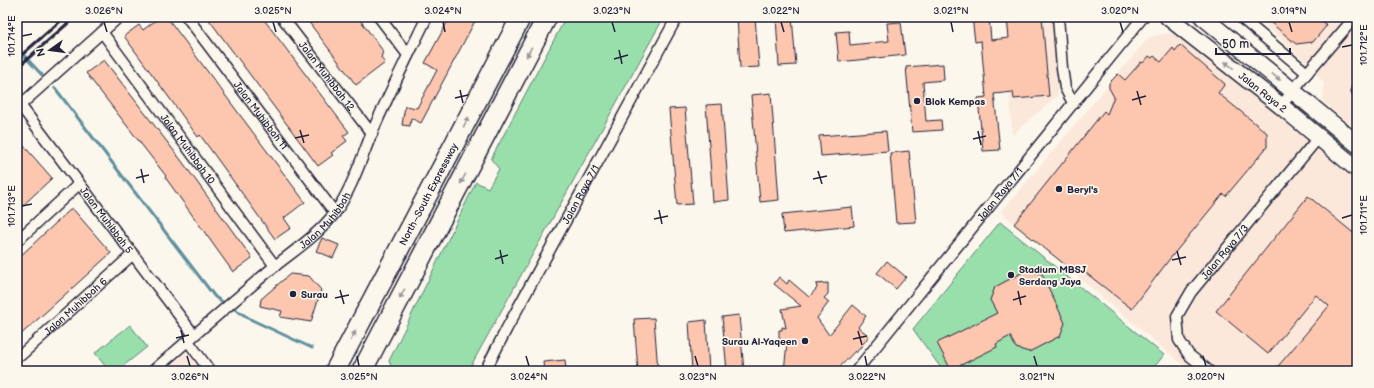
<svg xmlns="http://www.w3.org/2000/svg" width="1374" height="388" viewBox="0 0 1374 388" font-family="'Balsamiq Sans',sans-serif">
<rect width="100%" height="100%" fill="#fbf7ec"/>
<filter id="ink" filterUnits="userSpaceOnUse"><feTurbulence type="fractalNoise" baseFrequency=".025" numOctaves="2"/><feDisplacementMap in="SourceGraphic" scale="8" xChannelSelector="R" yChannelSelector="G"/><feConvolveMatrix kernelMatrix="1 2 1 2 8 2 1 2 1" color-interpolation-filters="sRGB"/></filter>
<g filter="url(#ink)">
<path fill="#fce8da" d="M1005,17H1052L1058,95L1012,135Z
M1256,17H1357V130L1323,102L1324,83L1304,60Z
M1174,32L1357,181V371H1190L1001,212L1149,37Z
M187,352L201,371H166Z"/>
<path fill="#99dfac" stroke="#5e8074" d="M566,17H664L468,371H393L389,361L476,182L488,188L499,169L491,159Z
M1000,222L1164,355L1151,371H943L913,329Z
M130,325L147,347L117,371H109L95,353Z"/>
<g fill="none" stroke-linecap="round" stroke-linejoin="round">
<path stroke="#5e8f9d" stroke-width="3" d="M17,48L42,75
M55,88L215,297L226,304
M231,307L252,320L312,348"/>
</g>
<path fill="#fdc6af" stroke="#22223b" d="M160,17H166L169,20L305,202L284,218L291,228L275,239L200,135L198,137L124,36L139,25L143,30Z
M207,17H262L349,132L343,136L347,141L331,153L333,155L318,166Z
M305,17H358L383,51L381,58L385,63L356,85Z
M450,17H468L475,21L421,123L411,118L410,126L402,125L405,106L417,108L437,70L425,63Z
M737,17H755L759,67L740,68Z
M776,17H792L796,65L779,66Z
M972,17H989L991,40L1009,38L1007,17H1042L1049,96L1014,99L1013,92L994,94L1000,150L983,151L978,98L986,97L981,41L975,42Z
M1264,17H1317L1327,25L1313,42L1296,44Z
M901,22L905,55L839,62L836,32L849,31L850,45L889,41L887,23Z
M1180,45L1225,84L1218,93L1267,133V147L1226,196L1223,194L1168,261L1132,309L1077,266L1073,271L1014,224L1104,111L1107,114L1114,97L1109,88V83L1118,74L1125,80L1141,62L1143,63L1149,56L1152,58L1154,56L1161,62L1173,48L1175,51Z
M104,60L181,160L252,258L233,272L165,177L166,176L86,73Z
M943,64L944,80L923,82L926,121L941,120L942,130L912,132L906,67Z
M771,93L779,200L760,202L751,95Z
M722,104L729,200L713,202L706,105Z
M685,108L693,204L677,205L669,109Z
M886,131L888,151L821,156L819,136Z
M17,138L52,178L17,211Z
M909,151L916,222L896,223L890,153Z
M1308,196L1357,236V364L1351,371H1274L1329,306L1316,295L1268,354L1216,311Z
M852,207L854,226L784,233L782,214Z
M72,208L111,253L17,338V259Z
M322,238L339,245L333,258L316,251Z
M887,261L906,277L896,289L877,273Z
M1027,270L1042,274L1065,323L1060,336L1029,352L1016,348L1010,336L996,344L997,347L951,370L937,343L997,313L990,300L995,287Z
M290,274L309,276L321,290L311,322L280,317L282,311L260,306L261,299Z
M779,277L787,284L789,280L809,297L817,288L816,284L828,283V294L824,298L829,302L817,318L829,335L853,305L866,316L858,327L869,336L856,353L855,351L836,371H784L787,343H781V339H779V330H782V327L786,328L782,309L801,306L774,284Z
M739,315L744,371H727L722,317Z
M654,318L658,371H638L634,319Z
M706,320L709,371H692L689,322Z
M565,360L566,371H544L543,362Z"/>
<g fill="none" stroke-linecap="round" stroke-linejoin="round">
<g stroke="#22223b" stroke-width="13">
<g id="street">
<path id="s1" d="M187,17L335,213"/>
<path id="s2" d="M282,17L372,134"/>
<path d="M379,17L408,55"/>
<path d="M1058,17L1062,68L1065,88L1073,103"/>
<path d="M1240,17L1307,73"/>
<path id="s3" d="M102,32L275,266"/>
<path d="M1357,89V91"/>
<path id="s4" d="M20,105L194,335"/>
<path d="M1281,106L1307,73L1355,17"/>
<path d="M17,108L119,17"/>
<path d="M17,241L79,184"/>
<path d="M188,341L210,371"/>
<path id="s5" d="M17,355H21L133,254"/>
<path id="s6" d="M153,371C192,337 231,303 270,270C292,252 316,237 334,214C350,193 361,160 371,135C388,95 408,56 427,17"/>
<path id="s7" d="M485,371L507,328L677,17"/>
<path id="s8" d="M856,371L1143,17"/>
<path id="s9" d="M1209,371L1189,355L1179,340L1177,316L1191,292L1318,138"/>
</g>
</g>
<g stroke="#22223b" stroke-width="19">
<g id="primary">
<path id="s10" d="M1168,17L1281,106L1357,169"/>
<path d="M1203,17L1357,144"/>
</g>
</g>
<g stroke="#22223b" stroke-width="22">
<g id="highway">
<path id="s11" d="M335,371L521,17"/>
<path d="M362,371L547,17"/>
</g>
</g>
<use href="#street" stroke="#fbf7ec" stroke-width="10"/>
<use href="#primary" stroke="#fbf7ec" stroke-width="16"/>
<use href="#highway" stroke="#fbf7ec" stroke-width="19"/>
<path stroke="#22223b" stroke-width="3" d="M17,59L65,17
M17,68L75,17"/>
</g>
<defs><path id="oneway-solid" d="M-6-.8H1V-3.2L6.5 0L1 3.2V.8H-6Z"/></defs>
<g fill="#99979c">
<use href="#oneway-solid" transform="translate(529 52) rotate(118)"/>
<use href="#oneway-solid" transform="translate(1229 65) rotate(-142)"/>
<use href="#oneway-solid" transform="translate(1276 77) rotate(39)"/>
<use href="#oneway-solid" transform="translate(466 122) rotate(-62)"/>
<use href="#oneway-solid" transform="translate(463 179) rotate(118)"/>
<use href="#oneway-solid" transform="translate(402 294) rotate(118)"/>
<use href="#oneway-solid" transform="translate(353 336) rotate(-62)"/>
</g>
</g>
<path fill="none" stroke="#22223b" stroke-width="1.5" d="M104,22L107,32M273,22L276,32M443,22L445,32M612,22L615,32M781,22L784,32M951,22L953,32M1120,22L1123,32M1289,22L1292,32M22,36L32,34M1342,47L1352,45M619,50L622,64M614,59L628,55M460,90L463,103M1137,91L1141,105M455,98L468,95M1132,100L1146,96M300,130L304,143M978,131L981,145M295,138L309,135M973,139L986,136M141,169L144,183M818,171L822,184M136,178L149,175M813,179L827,176M22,206L32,204M659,210L662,224M1342,218L1352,215M654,219L668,216M500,250L503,264M1177,251L1181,265M495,259L508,255M1172,260L1186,257M340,290L344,304M1018,291L1021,305M335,298L349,295M1013,300L1026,296M181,330L184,343M858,331L862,345M176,338L189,335M853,339L867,336M187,356L190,366M357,356L359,366M526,356L529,366M695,356L698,366M865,356L867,366M1034,356L1037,366M1203,356L1206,366"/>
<g fill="#22223b" stroke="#fbf7ec" stroke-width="1.5">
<circle cx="917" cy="101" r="4"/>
<circle cx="1059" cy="189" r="4"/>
<circle cx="1011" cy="275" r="4"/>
<circle cx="293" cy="294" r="4"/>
<circle cx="805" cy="341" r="4"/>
</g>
<g text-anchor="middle" stroke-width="3.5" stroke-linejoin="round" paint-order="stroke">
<g font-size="10" fill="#22223b" stroke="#fbf7ec">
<text dy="4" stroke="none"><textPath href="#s2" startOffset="74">Jalan Muhibbah 12</textPath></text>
<text dy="4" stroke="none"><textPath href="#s10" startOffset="121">Jalan Raya 2</textPath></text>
<text dy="4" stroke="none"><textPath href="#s1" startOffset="123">Jalan Muhibbah 11</textPath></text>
<text dy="4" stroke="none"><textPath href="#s3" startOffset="145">Jalan Muhibbah 10</textPath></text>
<text dy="4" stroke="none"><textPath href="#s11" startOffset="200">North–South Expressway</textPath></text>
<text dy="4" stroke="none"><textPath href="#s7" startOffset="201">Jalan Raya 7/1</textPath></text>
<text dy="4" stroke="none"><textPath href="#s8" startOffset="228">Jalan Raya 7/1</textPath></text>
<text dy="4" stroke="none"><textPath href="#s6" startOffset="229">Jalan Muhibbah</textPath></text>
<text dy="4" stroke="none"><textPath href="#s4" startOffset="144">Jalan Muhibbah 5</textPath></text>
<text dy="4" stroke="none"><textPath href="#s9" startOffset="148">Jalan Raya 7/3</textPath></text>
<text dy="4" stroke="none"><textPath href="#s5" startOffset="77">Jalan Muhibbah 6</textPath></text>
</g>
<g font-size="10" font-weight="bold" fill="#22223b" stroke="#fbf7ec" text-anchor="start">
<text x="925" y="105">Blok Kempas</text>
<text x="1067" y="193">Beryl's</text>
<text x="1019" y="273">Stadium MBSJ<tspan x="1019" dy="12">Serdang Jaya</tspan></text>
<text x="301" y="298">Surau</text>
<text x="797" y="345" text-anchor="end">Surau Al-Yaqeen</text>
</g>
</g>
<rect width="1374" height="388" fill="none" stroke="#fbf7ec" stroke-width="44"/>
<g transform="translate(50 50) rotate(256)" stroke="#fbf7ec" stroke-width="3" paint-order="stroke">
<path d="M0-3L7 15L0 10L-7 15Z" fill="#22223b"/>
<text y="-6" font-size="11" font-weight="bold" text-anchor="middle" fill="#22223b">N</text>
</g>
<path d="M1216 48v6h74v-6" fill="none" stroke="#22223b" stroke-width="2"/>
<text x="1222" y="48" font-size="12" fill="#22223b" stroke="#fbf7ec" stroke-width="3" paint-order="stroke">50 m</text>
<rect x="22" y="22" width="1330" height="344" fill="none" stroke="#22223b" stroke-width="1.5"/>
<g font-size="10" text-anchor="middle" fill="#22223b">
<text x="104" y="14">3.026°N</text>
<text x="273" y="14">3.025°N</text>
<text x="443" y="14">3.024°N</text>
<text x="612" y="14">3.023°N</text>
<text x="781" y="14">3.022°N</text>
<text x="951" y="14">3.021°N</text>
<text x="1120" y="14">3.020°N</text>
<text x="1289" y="14">3.019°N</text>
<text transform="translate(11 36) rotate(-90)" y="4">101.714°E</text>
<text transform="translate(1363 45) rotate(-90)" y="4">101.712°E</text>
<text transform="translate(11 206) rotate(-90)" y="4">101.713°E</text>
<text transform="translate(1363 215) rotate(-90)" y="4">101.711°E</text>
<text x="190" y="380">3.026°N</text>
<text x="359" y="380">3.025°N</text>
<text x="529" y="380">3.024°N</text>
<text x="698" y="380">3.023°N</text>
<text x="867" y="380">3.022°N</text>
<text x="1037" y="380">3.021°N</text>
<text x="1206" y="380">3.020°N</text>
</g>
</svg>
